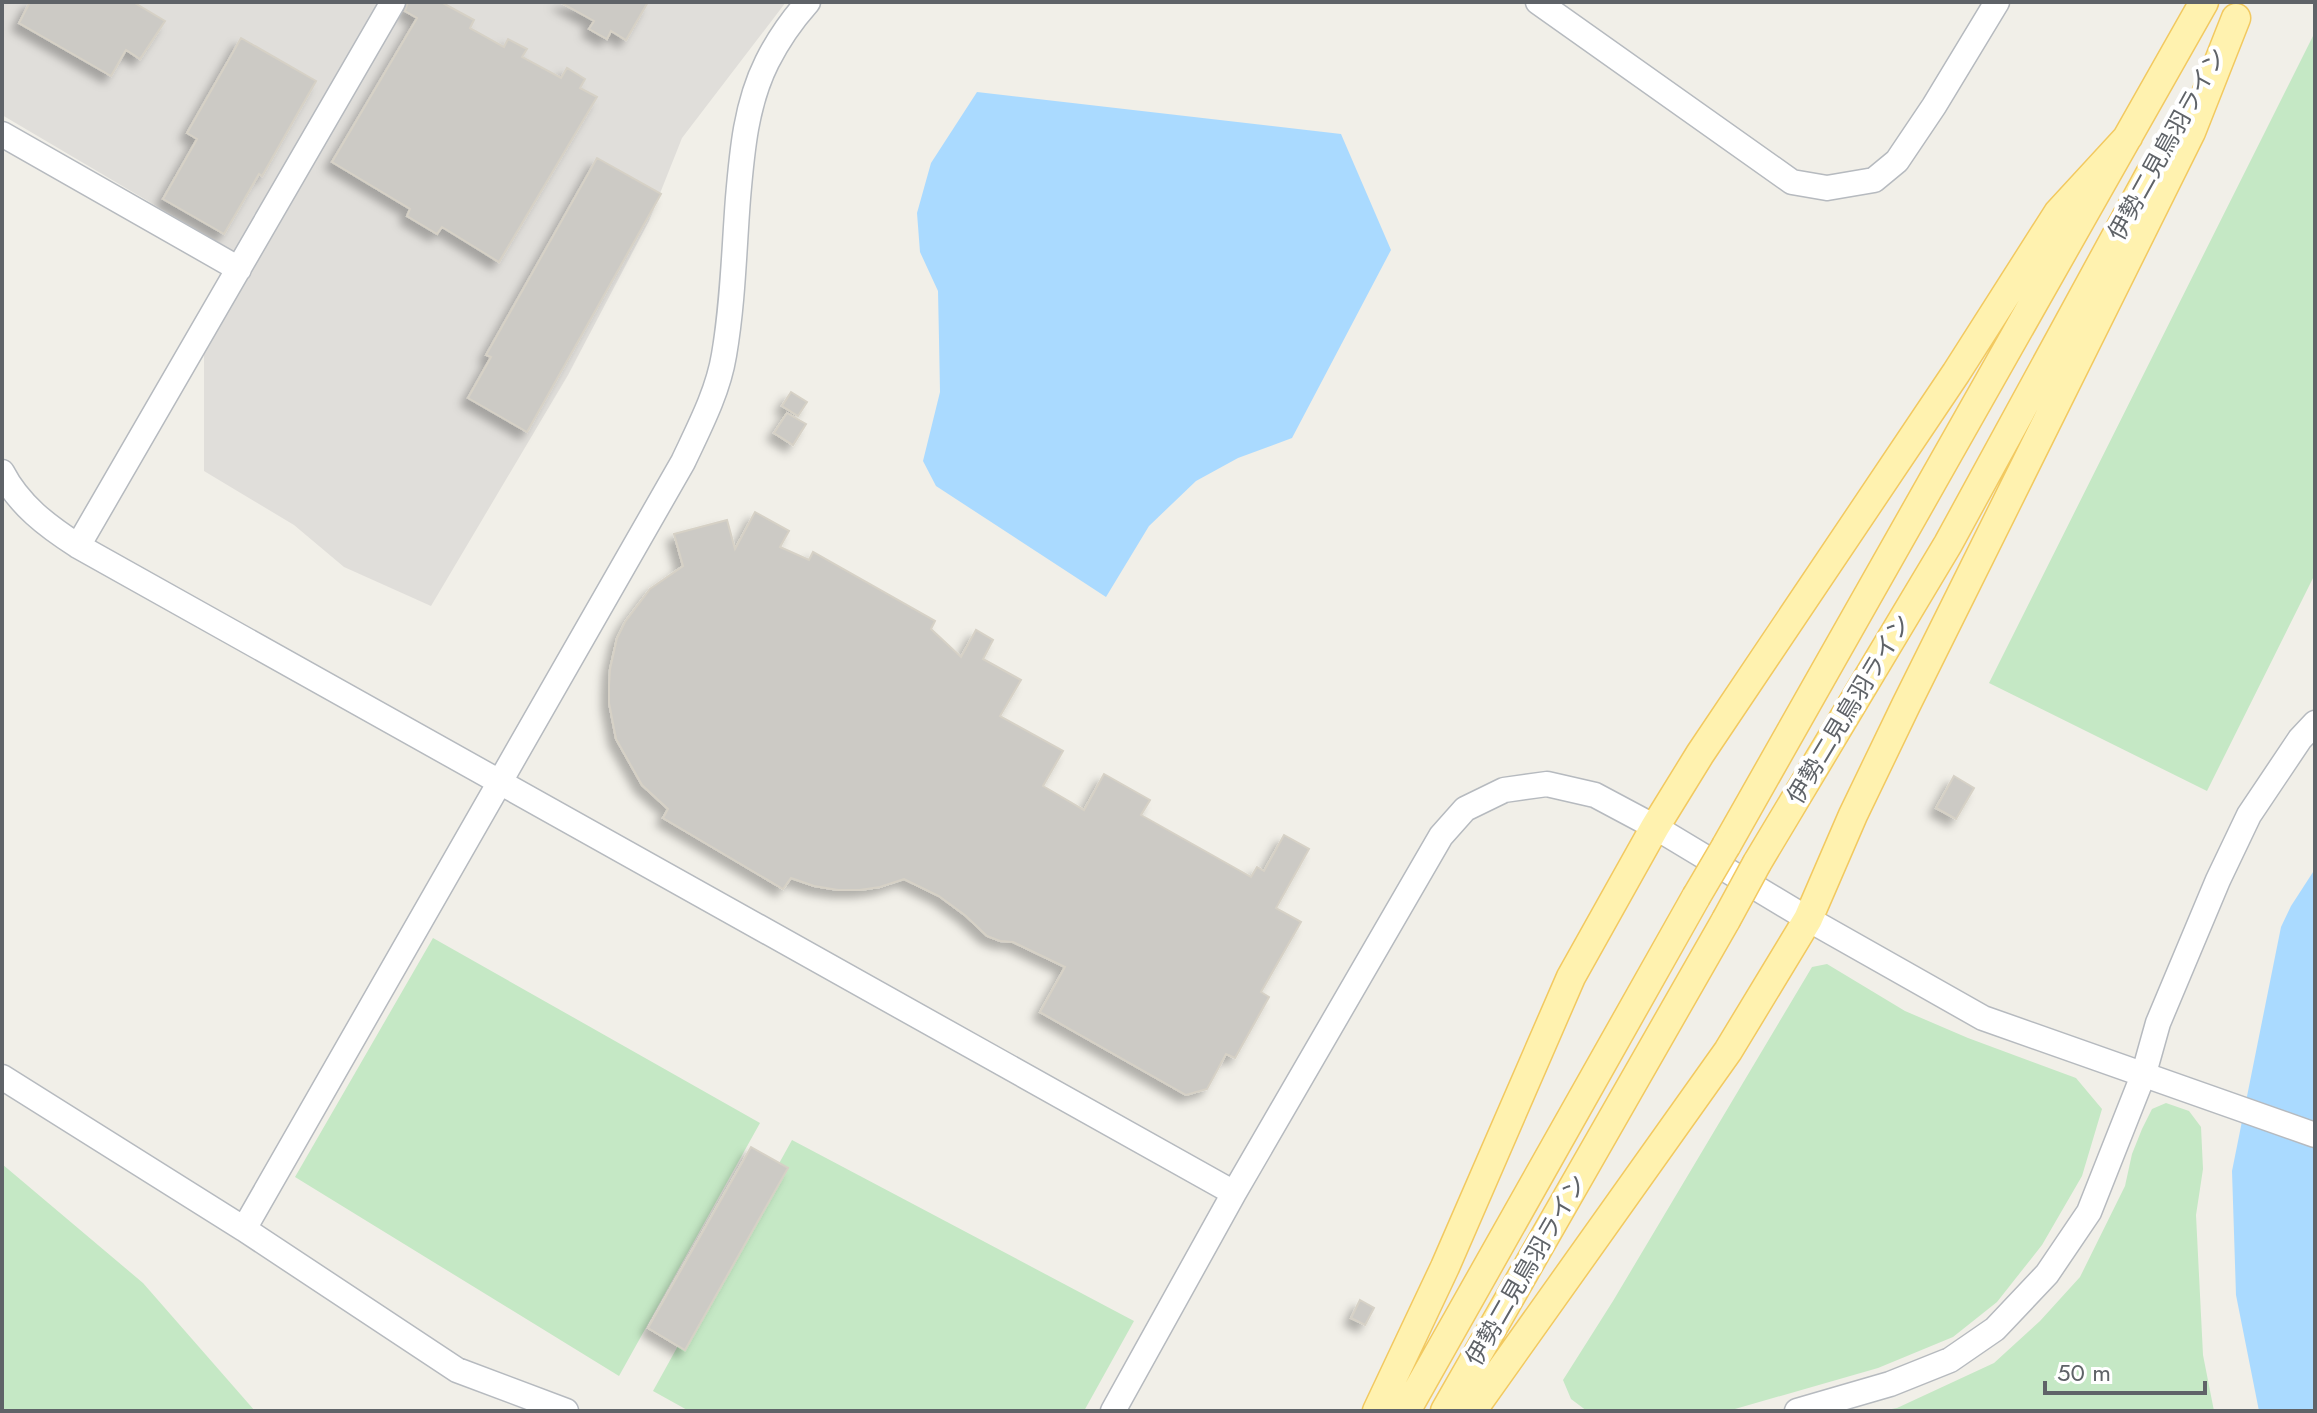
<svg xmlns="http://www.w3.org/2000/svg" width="2317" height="1413" viewBox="0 0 2317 1413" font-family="Jost,'Noto Sans JP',sans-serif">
<defs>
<filter id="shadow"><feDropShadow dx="-7" dy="7" stdDeviation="4" flood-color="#0004"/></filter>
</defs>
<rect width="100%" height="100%" fill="#f1efe8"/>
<path fill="#e0deda" d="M2,2H786L682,138L649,221L568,375L431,606L344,567L294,525L204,471V353L253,263L2,115Z"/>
<path fill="#c5e8c5" d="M2315,32V574L2207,791L1989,683Z
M433,938L760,1123L619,1376L295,1177Z
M1827,964L1905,1011L1968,1038L2076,1078L2102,1109L2082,1176L2042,1245L1997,1302L1953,1337L1878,1368L1728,1411H1587L1571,1399L1563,1380L1613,1301L1812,967Z
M2166,1103L2189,1111L2201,1127L2203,1169L2196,1215L2203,1355L2214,1411H1881L1897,1408L1994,1363L2040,1321L2080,1277L2125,1186L2132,1154L2142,1129L2152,1109Z
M792,1140L1134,1321L1084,1411H689L653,1391Z
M2,1164L143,1283L255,1411H2Z"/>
<path fill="#aadaff" d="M977,92L1341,134L1391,250L1292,438L1238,458L1196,481L1149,526L1106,597L936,486L923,461L940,392L939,339L938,291L920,252L917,213L931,163Z
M2315,869V1411H2259L2236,1295L2232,1171L2281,927L2291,906Z"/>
<path fill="#cccac5" stroke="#d6d1c6" stroke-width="2" filter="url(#shadow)" d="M30,2H133L165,21L140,59L126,50L111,76L19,23Z
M408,2H441L474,20L470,28L504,47L508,39L527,49L522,57L561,78L567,68L585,79L580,88L597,97L499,262L442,227L437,234L407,216L410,209L332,162L417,18L405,11Z
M560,2H648L626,40L611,31L607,39L589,29L594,21Z
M241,38L316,81L262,176L259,174L224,234L163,199L197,139L187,133Z
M597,158L661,194L527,432L468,398L491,357L486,355Z
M791,392L807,402L798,416L782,406Z
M787,413L806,424L793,445L774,433Z
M755,512L789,531L780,547L809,560L813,552L935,621L931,629L961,657L976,630L993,640L983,659L1021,680L1000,716L1063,751L1043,786L1084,810L1104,774L1150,800L1141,815L1251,877L1257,867L1264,871L1284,835L1309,849L1276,908L1301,922L1261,992L1269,997L1235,1058L1226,1054L1207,1089L1186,1095L1040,1012L1065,967L1013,942L1000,941L987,936L966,916L939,896L904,879L880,887L860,890H838L814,886L791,878L783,889L663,818L668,809L642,785L616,739L609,703V686L610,669L617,638L625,622L650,589L683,566L674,534L727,520L735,549Z
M1954,776L1974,788L1956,819L1936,808Z
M751,1147L788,1168L685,1350L648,1328Z
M1360,1300L1374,1308L1365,1325L1351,1318Z"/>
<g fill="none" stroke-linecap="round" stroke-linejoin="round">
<g stroke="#b6babf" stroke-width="27">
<path id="secondary" d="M1538,2L1792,182L1827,188L1874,180L1897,161L1934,106L1997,2
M2,134L239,269
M2,472C19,505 47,526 78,546L1234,1193
M78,546L393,2
M2,1077L244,1229L457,1370L566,1411
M244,1229L683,462C699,428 718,392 724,355C733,303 734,250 738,198C742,151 746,104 767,62C778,40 792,20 808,2
M1113,1411L1234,1193L1441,836L1465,809L1504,790L1547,784L1595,795L1655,827L1808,919L1983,1018L2315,1135
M1797,1411L1890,1384L1950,1360L1995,1329L2047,1274L2089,1212L2144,1073L2158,1023L2218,880L2249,815L2300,739L2315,723"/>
</g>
<g stroke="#f2c960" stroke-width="31">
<path id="primary" d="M1726,846L2204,2
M1757,863L1948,544L2150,174
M1377,1411L1445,1267L1571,977L1655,827L1700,754L1956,373L2058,213L2128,137
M1406,1411L1696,897
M1445,1411L1726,920
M1472,1411L1728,1051L1808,919L1853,815L1906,705L2191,132L2236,18"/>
</g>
<use href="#secondary" stroke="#fff" stroke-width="24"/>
<use href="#primary" stroke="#fff2af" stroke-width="28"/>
<g stroke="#f2c960" stroke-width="31" stroke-linecap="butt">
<path id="primary-bridge" d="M1696,897L1726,846
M1726,920L1757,863"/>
</g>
<use href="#primary-bridge" stroke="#fff2af" stroke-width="28"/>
</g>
<g text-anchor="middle" stroke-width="8" stroke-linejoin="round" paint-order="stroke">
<g font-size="24" fill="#5f6368" stroke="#fff">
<text transform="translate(2167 144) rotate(-61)" y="8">伊勢二見鳥羽ライン</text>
<text transform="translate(1849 709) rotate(-59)" y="8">伊勢二見鳥羽ライン</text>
<text transform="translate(1526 1270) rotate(-60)" y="8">伊勢二見鳥羽ライン</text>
</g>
</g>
<rect width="2317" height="1413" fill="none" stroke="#5f6368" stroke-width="8"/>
<path d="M2045 1381v12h160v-12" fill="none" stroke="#5f6368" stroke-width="4"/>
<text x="2057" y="1381" font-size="24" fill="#5f6368" stroke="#ffffff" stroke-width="6" paint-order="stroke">50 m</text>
</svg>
